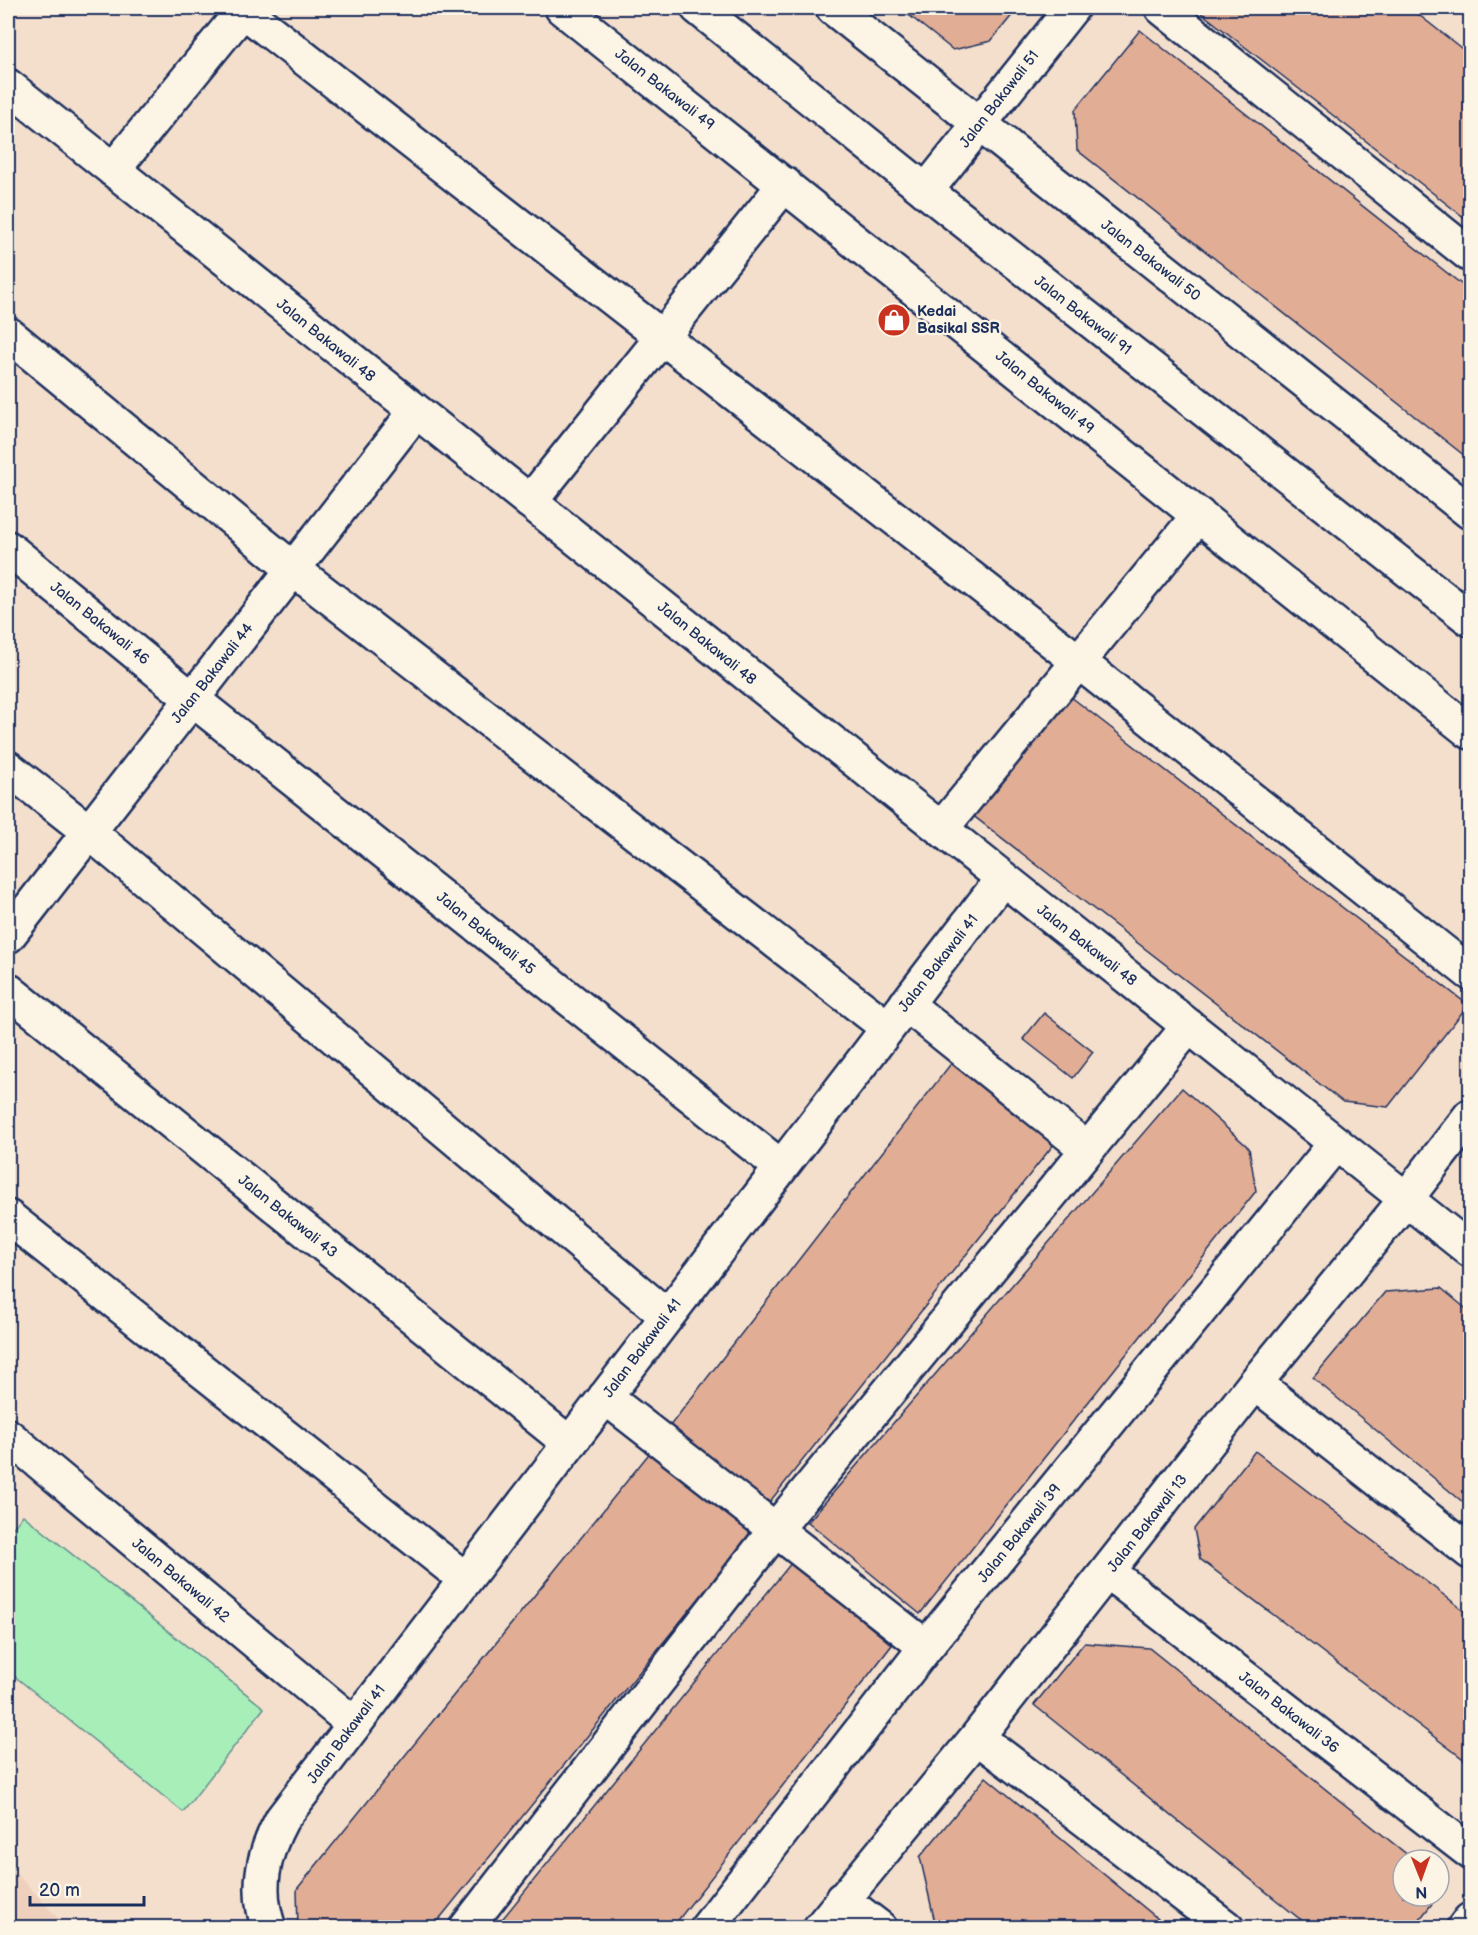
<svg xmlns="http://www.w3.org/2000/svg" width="1478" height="1935" viewBox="0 0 1478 1935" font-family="'Balsamiq Sans',sans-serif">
<rect width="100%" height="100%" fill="#f4dfcd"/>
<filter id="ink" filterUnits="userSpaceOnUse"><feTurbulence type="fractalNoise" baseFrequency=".0167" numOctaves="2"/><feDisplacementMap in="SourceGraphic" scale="12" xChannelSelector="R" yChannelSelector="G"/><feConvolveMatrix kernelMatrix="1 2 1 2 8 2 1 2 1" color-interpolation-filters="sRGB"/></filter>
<g filter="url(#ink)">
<path fill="#eed0bc" d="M8,1864L66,1927H8Z"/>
<path fill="#a8eeb9" stroke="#628e8c" stroke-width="1.5" d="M23,1515L264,1708L183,1812L8,1671V1534Z"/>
<path fill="#e1ad95" stroke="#1b2f5e" stroke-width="1.5" d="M900,8H1018L991,41L953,50Z
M1195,8H1410L1470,55V222Z
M1140,30L1470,291V460L1077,150L1075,110Z
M1066,693L1468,1005L1388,1107L1343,1102L971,814Z
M1044,1013L1093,1052L1073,1078L1023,1039Z
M953,1061L1054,1144L768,1504L669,1427Z
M1182,1088L1249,1148L1256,1191L920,1614L808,1522Z
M1441,1288L1470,1312V1508L1313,1378L1385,1292Z
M652,1450L752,1533L432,1928H298L297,1889Z
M1255,1451L1470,1615V1764L1200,1559L1194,1529Z
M792,1562L892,1645L672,1928H495Z
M1084,1643L1149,1648L1414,1860H1403V1896H1438L1413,1928H1311L1034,1705Z
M986,1777L1169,1928L936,1927L920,1857Z"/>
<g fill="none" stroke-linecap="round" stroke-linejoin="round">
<g stroke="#1b2f5e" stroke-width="38">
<path id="minor" d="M240,8L1079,662L1470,973
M562,8L1470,732
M833,8L1470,512
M1162,8L1470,255
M8,86L1470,1250
M113,170L245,8
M926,191L1072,8
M8,334L293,569L888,1028
M530,502L785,184
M8,548L192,699L781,1167
M8,768L89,832L667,1316
M941,829L1199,515
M8,936L416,411
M8,990L569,1443
M906,1004L1087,1149
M8,1217L465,1579
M1255,1383L1470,1552
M605,1397L926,1647
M8,1436L354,1724
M1108,1572L1470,1852
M977,1737L1227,1928
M842,1899L880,1928
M269,1928C255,1889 263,1854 282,1819L1003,878
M466,1928L776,1529L1189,1026
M707,1928L926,1647L1336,1143
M820,1928L977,1737L1255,1383L1406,1199L1470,1116
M1464,1928L1470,1920"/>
</g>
<g stroke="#1b2f5e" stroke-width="38">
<path id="major" d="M698,8L926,191L1470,619"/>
</g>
<use href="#minor" stroke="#fcf5e5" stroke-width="33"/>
<use href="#major" stroke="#fcf5e5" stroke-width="33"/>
</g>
</g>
<defs>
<g id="shop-disc" transform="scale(1.725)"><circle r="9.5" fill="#c8321e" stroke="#fcf5e5"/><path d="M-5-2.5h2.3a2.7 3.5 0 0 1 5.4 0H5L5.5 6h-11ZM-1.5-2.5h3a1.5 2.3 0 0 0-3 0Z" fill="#fff"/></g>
</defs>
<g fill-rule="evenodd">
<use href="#shop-disc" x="894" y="320"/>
</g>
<g text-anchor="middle" stroke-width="4.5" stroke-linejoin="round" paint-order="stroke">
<g font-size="15" fill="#1b2f5e" stroke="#fcf5e5">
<text transform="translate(665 89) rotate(38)" y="5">Jalan Bakawali 49</text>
<text transform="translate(999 99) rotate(-52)" y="5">Jalan Bakawali 51</text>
<text transform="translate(1151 260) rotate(38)" y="5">Jalan Bakawali 50</text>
<text transform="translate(1083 315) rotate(38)" y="5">Jalan Bakawali 91</text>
<text transform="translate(326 340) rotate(39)" y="5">Jalan Bakawali 48</text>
<text transform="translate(1045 392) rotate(39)" y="5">Jalan Bakawali 49</text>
<text transform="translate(100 623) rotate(39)" y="5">Jalan Bakawali 46</text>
<text transform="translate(707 643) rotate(39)" y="5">Jalan Bakawali 48</text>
<text transform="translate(212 673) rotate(-52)" y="5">Jalan Bakawali 44</text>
<text transform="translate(486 933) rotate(39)" y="5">Jalan Bakawali 45</text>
<text transform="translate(1087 945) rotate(38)" y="5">Jalan Bakawali 48</text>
<text transform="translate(938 963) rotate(-52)" y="5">Jalan Bakawali 41</text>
<text transform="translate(288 1216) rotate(39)" y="5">Jalan Bakawali 43</text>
<text transform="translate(642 1348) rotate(-53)" y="5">Jalan Bakawali 41</text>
<text transform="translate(1147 1523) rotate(-52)" y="5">Jalan Bakawali 13</text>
<text transform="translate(1019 1533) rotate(-51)" y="5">Jalan Bakawali 39</text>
<text transform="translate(181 1580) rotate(40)" y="5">Jalan Bakawali 42</text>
<text transform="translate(1289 1712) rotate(38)" y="5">Jalan Bakawali 36</text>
<text transform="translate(346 1734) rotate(-53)" y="5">Jalan Bakawali 41</text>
</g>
<g font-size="15" font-weight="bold" fill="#1b2f5e" stroke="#fcf5e5" text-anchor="start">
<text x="917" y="316">Kedai<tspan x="917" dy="17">Basikal SSR</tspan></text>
</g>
</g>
<rect width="1478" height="1935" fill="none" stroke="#fcf5e5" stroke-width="30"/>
<rect x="15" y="15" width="1448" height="1905" fill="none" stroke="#1b2f5e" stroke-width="2" filter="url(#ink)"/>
<g transform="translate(1421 1878) rotate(179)"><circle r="28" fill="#fcf5e5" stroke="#a2a6af" stroke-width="1.5"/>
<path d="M0-4.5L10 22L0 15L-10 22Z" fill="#c8321e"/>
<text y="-9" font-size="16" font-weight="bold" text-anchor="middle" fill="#1b2f5e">N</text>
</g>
<path d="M30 1896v9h114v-9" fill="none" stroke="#1b2f5e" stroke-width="3"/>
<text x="39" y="1896" font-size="18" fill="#1b2f5e" stroke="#fcf5e5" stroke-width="4.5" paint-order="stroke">20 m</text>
</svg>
